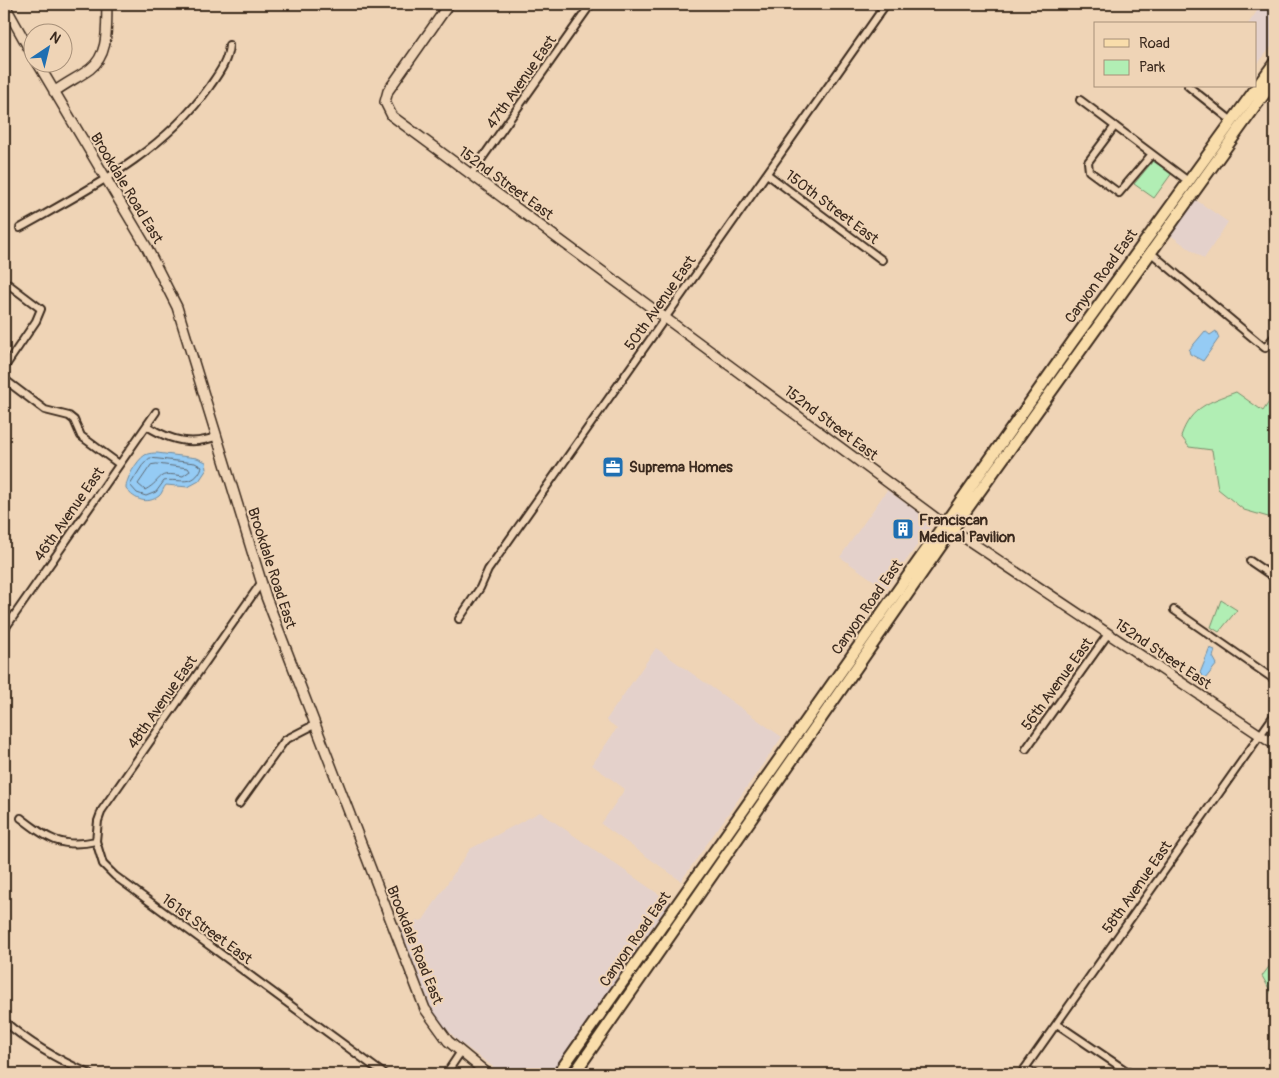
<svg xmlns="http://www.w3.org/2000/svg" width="1279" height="1078" viewBox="0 0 1279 1078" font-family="Pangolin,sans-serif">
<rect width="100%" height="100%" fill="#efd4b6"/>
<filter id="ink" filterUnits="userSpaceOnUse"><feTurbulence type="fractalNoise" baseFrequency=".02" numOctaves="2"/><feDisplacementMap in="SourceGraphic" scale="10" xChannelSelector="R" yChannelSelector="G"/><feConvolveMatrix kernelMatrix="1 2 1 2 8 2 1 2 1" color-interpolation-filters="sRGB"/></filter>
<g filter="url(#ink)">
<path fill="#e4d1cb" d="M1262,4H1275V42L1255,67V24H1248Z
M1196,200L1228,222L1204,259L1170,235Z
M887,490L933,523L886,589L840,557Z
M656,648L782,737L681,881L601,824L625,789L592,765L617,728L606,720Z
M540,812L670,902L551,1074H503L459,1042L438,1020L431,1008L399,926L423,920L470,849Z"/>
<path fill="#b1eeb4" stroke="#768c69" d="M1153,161L1172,173L1154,198L1134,184Z
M1236,392L1263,411L1275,393V519L1244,510L1218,489L1212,450L1189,447L1181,436C1191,407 1209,402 1236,392Z
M1221,600L1237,610L1219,632L1211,627Z
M1275,959V999L1262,976Z"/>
<path fill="#95cbf4" stroke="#718b9e" d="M1216,331L1219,338L1203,361L1190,354L1189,350L1205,331L1210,335Z
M157,453L197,458L206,462L207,469L199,481L188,487L166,485C163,488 162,494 159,496C147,505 135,500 126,489C125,480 137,460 145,455C149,453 154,453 157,453Z
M1210,648L1215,650L1213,657L1217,664L1205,679L1200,673Z"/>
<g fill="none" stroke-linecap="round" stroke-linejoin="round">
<path stroke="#5f6a74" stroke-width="1" d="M150,458L195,463L202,467C194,488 179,478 164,481L156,492L146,496L137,493L130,485L142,466Z
M157,464L188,468L190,471L183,476C154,471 165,479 145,490L138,484L151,465Z"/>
<g stroke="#3b2a1e" stroke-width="10">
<path id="street" d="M1188,86L1232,121
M1080,100L1188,181
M1115,126L1088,162L1089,171L1119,193L1152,154
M471,174L591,4
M767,174L882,260
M20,228C89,189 163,153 210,86C219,73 228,61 229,45
M1150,252L1265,348L1275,336
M4,281L41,309L36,321L4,368
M4,379L45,410L69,416L74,420L81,436L119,464
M147,426C169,440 192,447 217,436
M1250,561L1275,578
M1174,610L1275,680
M459,619L480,588L488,570L886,4
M4,630L156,412
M1026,749L1108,634
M239,804L285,740L314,725
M21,818C47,838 61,849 96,841L103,864L115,876L384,1074
M96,841L98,821L102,810L261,583
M4,1021C30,1044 58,1060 90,1074
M1057,1024L1131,1074
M1025,1068L1034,1074
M446,1074L460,1053
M1021,1074L1275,714"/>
</g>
<g stroke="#3b2a1e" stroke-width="12">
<path id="secondary" d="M4,4L32,54
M449,4L388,91L385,102L392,116L944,524L1275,745
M37,62L146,246L177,307L266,597L425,1009L448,1041L488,1074
M54,92C66,83 79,77 90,69C110,54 106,25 107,4"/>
</g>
<g stroke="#3b2a1e" stroke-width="14">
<path id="primary" d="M558,1074L1073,341L1275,62
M574,1074L952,530L1275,79"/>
</g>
<use href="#street" stroke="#efd4b6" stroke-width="6"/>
<use href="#secondary" stroke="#efd4b6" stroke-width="9"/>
<use href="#primary" stroke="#f9ddab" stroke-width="10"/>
</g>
</g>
<defs>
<g id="office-square" transform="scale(1.125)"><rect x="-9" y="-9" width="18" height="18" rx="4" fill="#1f6fb2" stroke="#efd4b6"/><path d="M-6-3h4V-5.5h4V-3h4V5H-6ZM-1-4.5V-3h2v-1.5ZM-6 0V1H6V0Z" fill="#fff"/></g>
<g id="building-square" transform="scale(1.125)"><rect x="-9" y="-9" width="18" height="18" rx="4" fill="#1f6fb2" stroke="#efd4b6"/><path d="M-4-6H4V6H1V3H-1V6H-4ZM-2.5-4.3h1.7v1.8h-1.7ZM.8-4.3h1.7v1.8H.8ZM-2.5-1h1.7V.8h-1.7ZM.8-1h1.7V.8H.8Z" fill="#fff"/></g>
</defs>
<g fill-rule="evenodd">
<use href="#office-square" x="613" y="467"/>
<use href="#building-square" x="903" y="529"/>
</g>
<g text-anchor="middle" stroke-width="4" stroke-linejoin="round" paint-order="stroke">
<g font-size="15" fill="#3b2a1e" stroke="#efd4b6">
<text transform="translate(521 82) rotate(-55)" y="5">47th Avenue East</text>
<text transform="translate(506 183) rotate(36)" y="5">152nd Street East</text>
<text transform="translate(127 188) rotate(59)" y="5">Brookdale Road East</text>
<text transform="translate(832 207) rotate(37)" y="5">150th Street East</text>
<text transform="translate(1101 276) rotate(-54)" y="5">Canyon Road East</text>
<text transform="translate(660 303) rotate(-55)" y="5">50th Avenue East</text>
<text transform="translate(831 423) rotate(37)" y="5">152nd Street East</text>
<text transform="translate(69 514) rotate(-55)" y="5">46th Avenue East</text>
<text transform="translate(272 568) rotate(72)" y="5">Brookdale Road East</text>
<text transform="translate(867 607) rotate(-55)" y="5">Canyon Road East</text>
<text transform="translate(1163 654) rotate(34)" y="5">152nd Street East</text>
<text transform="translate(1057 684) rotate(-54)" y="5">56th Avenue East</text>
<text transform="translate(162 702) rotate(-55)" y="5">48th Avenue East</text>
<text transform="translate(1137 887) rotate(-55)" y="5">58th Avenue East</text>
<text transform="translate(207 929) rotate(36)" y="5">161st Street East</text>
<text transform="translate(635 939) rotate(-55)" y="5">Canyon Road East</text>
<text transform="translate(415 945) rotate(68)" y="5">Brookdale Road East</text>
</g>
<g font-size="15" font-weight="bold" fill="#3b2a1e" stroke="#efd4b6" text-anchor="start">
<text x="629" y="472">Suprema Homes</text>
<text x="919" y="525">Franciscan<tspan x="919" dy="17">Medical Pavilion</tspan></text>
</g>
</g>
<rect width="1279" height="1078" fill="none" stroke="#efd4b6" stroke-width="20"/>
<rect x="10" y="10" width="1259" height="1058" fill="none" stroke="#3b2a1e" stroke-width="2" filter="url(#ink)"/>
<rect x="1094" y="22" width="162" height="65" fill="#efd4b6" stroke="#a79079"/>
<rect x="1104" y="39" width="25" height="8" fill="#f9ddab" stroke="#a79079"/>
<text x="1139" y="48" font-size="15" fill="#3b2a1e">Road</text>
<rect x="1104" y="60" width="25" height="15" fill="#b1eeb4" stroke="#a79079"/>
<text x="1139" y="72" font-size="15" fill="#3b2a1e">Park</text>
<g transform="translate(48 48) rotate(35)"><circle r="24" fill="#efd4b6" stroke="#a79079"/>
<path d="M0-4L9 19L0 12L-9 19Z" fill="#1f6fb2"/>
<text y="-8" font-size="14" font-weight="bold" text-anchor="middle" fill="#3b2a1e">N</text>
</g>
</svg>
